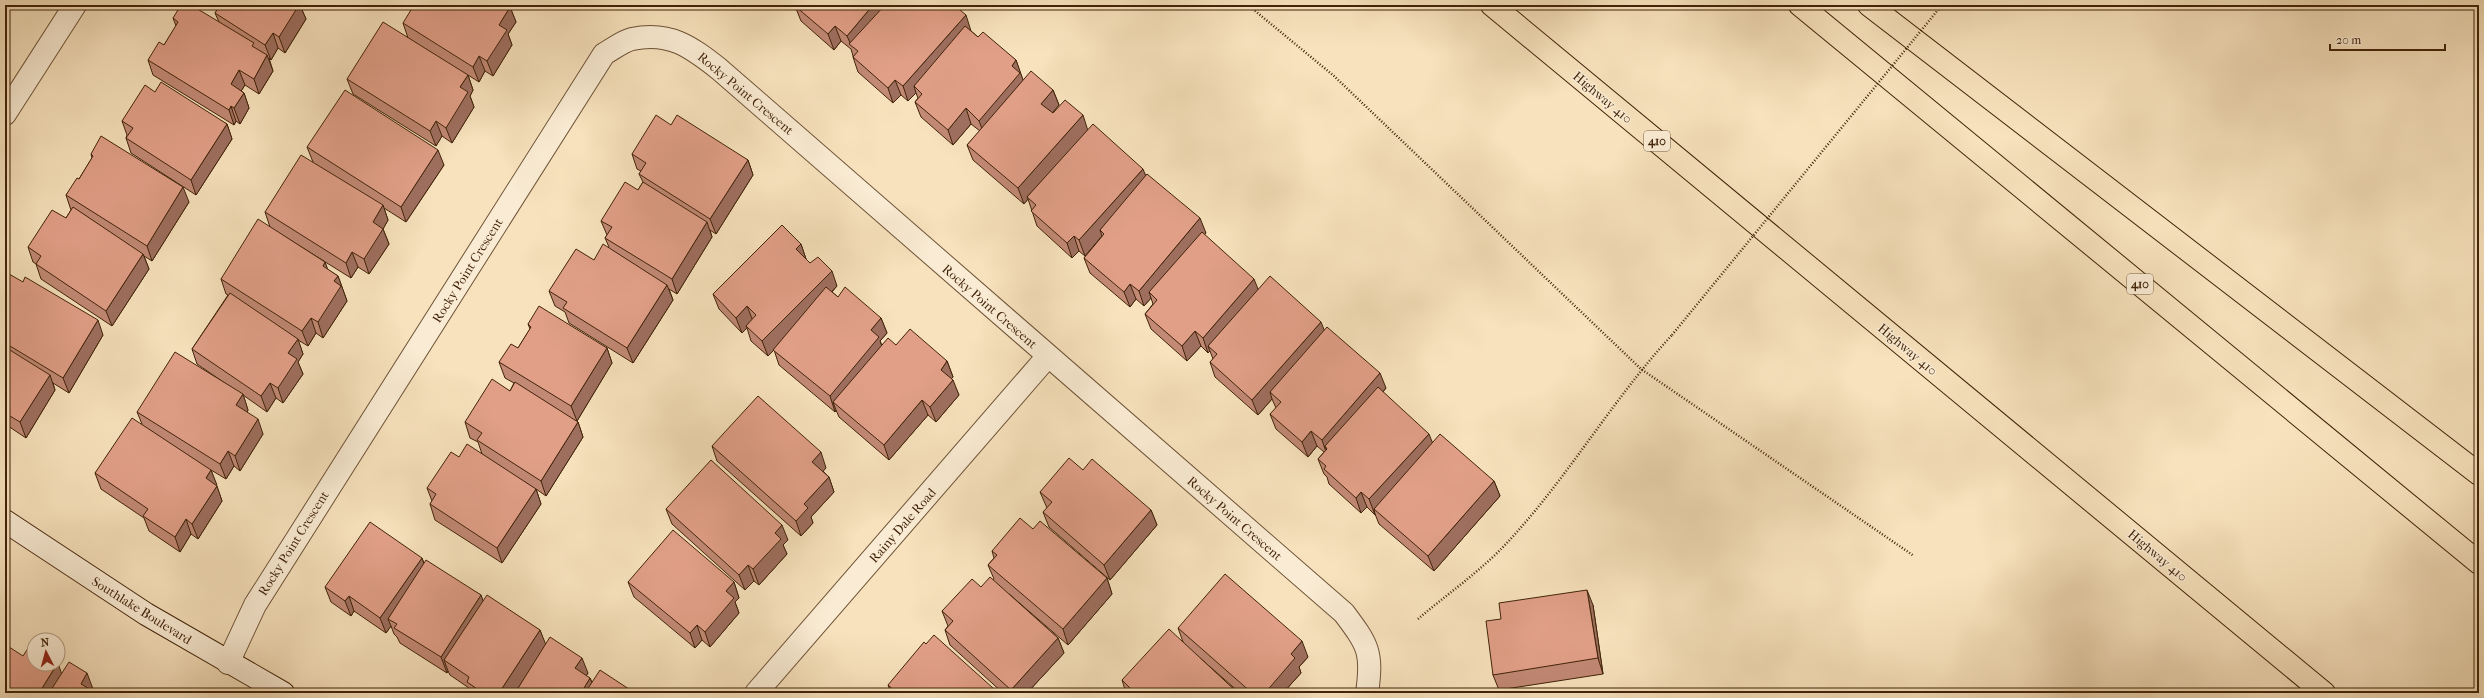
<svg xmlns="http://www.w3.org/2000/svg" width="2484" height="698" viewBox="0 0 2484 698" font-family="'IM FELL French Canon',serif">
<rect width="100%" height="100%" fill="#f7e2bd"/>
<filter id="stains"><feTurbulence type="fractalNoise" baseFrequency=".005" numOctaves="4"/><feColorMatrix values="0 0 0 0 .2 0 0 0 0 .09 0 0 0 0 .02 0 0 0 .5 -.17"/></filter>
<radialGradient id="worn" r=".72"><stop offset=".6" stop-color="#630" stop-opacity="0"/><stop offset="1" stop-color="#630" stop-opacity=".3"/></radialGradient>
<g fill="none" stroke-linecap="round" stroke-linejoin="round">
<g stroke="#6e5336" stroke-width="24">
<path id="street" d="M5,114L75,5
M228,663L255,605L604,54C613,49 623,41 632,39C670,31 691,47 719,69L1344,613C1368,645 1373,652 1367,693
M756,693L1048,356"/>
</g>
<g stroke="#412309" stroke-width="24">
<path id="secondary" d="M5,521L146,614L283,693"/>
</g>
<g stroke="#412309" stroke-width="24">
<path id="highway" d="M1492,5L2324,693
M1800,5L2479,563
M1869,5L2479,474"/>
</g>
<path stroke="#412309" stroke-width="2.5" stroke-dasharray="1 2" stroke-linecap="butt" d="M1248,5L1334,76L1641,369L1914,556
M1418,619C1446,595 1478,573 1504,546C1566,481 1611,401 1672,335"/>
<use href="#street" stroke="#faecd4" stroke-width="22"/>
<use href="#secondary" stroke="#faecd4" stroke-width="22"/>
<use href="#highway" stroke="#f7e2bd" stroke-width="22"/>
<path stroke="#412309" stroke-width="2.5" stroke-dasharray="1 2" stroke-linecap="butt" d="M1672,335L1942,5"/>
</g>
<path fill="#c28975" stroke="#412309" d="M214,5H305L302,10L306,19L285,53L278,48L271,60L269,58L273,71L259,94L245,85L241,91L244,93L249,108L240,124L236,121L234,125L153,75L148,60L164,45L176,26L173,18L219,22L215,13L218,9L215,7Z
M795,6L971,31L978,37L1016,60L1023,81L1053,90L1059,105L1052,113L1088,130L1146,175L1206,233L1204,235L1258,289L1324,330L1386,388L1383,392L1432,442L1494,481L1500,496L1434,571L1379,524L1375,514V515L1367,507L1361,513L1329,484L1327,477L1324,474L1318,459L1324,452L1317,446L1308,457L1276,429L1270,414L1276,408L1272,399L1258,415L1215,377L1210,362L1213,359L1210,351L1208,353L1201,346L1187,361L1151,329L1145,314L1153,304L1151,298L1144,306L1136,299L1130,307L1090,273L1084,258L1102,236L1085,256L1079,251L1072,258L1037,226L1028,199L1024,204L973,160L967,145L980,131L971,124L953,145L921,117L915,102L918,98L916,93L908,101L901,95L893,103L858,72L853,57V56L851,49L841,41L834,50L801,21Z
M510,7L516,22L508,34L512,45L493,76L485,71L479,82L468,75L473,90L470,96L474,107L452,143L442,136L436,146L353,94L347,79L408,38L403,23Z
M155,92L227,124L232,139L196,195L131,153L126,138L127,135L122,121Z
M671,125L748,160L753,175L716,234L710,230L712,237L677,294L669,289L673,300L633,363L569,323L565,312L555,306L549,291L594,260L609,247L605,238L607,235L601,221L638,190L643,182L639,174L641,171L637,169L632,154Z
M307,147L444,165L406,222L384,208L388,220L383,229L389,244L369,274L358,267L351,278L282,235L325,262L327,269L338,276L347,301L323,338L316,333L308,346L298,340L303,354L298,362L303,374L283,403L276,398L267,412L243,395L248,410L247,412L263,434L240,471L234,466L226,479L211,470L222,501L198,539L191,534L180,552L149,531L144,518L101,489L95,473L142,424L137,412L232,388L197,364L192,349L228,295L226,294L221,279L270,227L265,212L313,162Z
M91,154L189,202L152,261L144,256L149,269L112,326L41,279L36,264L33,262L28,247L66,218L71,210L66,195L79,179L92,158Z
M801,244L806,259L810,263L837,286L832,292L838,297L881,318L887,333L880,341L882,345H896L947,361L953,377L951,379L959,395L936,422L928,415L889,460L839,417L836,410L835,412L779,365L774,350L768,356L751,341L747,328L742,333L719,309L713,294Z
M5,281L103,335L69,393L53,383L55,390L26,438L5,424Z
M528,324L607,348L612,363L577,421L578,422L583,437L546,496L536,489L541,504L502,563L435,520L430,504L432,501L427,488L459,457L482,454L478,442L470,438L465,422L510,391L514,383L505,378L499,362L518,348L530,329Z
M712,446L826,468L823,471L829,477L834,492L811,517L813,523L801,536L717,461Z
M1083,470L1151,510L1157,525L1110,580L1049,527L1043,512L1047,508L1040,492Z
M666,509L788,540L783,545L787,554L759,585L754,581L745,590L672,524Z
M1033,529L1107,578L1112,594L1068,645L1009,594L1058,638L1064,653L1027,693H1003L950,645L945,630L948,626L942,611L994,579L988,565L994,558L992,551Z
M422,558L424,563L481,595L483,601L540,630L545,645L588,673L586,676L590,678L592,682L635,693H470L469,688L450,675L448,671L447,673L400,643L397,637L394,634L391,626L386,633L354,611L351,616L331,602L325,587Z
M628,582H734L739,598L735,602L739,613L710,647L702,640L695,648L634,597Z
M1593,605L1603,674L1499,690L1493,675L1501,619Z
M1178,628L1308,657L1299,667L1301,673L1283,693H1240L1200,658L1238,693H1126L1122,680L1183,642Z
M888,685L994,689L995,693H891Z"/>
<path fill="#9e6f5f" stroke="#412309" d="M296,5H305L302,10L306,19L285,53L279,37Z
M873,5H892L851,45L847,36Z
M510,7L516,22L508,34L512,45L493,76L487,61L499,25Z
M966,15L971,31L918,90L914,86L916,93L908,101L903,86Z
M835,26L841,41L834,50L828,34Z
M273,33L278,48L271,60L265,45Z
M267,55L273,71L259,94L254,79Z
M479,56L485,71L479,82L473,67Z
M1016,60L1026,88L985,136L979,121L1012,66Z
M239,70L245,85L236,99L231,84Z
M468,75L473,90L470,96L474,107L452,143L446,128L460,87Z
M895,80L901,95L893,103L888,88Z
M1053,90L1059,105L1047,119L1041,104Z
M244,93L249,108L240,124L234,108Z
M231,106L236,121L234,125L229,110Z
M966,108L971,124L953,145L948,130Z
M1083,115L1088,131L1027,197L1028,199L1024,204L1018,188Z
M436,121L442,136L436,146L430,131Z
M227,124L232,139L196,195L191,180Z
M438,150L444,165L406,222L401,207Z
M748,160L753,175L716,234L710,219Z
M1143,169L1149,184L1100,230L1102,236L1085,256L1079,240Z
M183,187L189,202L152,261L147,246Z
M383,205L388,220L383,229L389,244L369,274L364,259L373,222Z
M1200,218L1206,233L1153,296L1149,292L1151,298L1144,306L1139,291Z
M707,222L712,237L677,294L672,279Z
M1074,236L1079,251L1072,258L1067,243Z
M801,244L806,259L796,249Z
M352,252L358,267L351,278L346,263Z
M143,254L149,269L112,326L106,311Z
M325,262L331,278L323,266Z
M832,271L837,286L768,356L762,341Z
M338,276L347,301L323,338L318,322L334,281Z
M1254,279L1260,294L1208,346L1210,351L1208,353L1203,338Z
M1130,284L1136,299L1130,307L1124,292Z
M667,285L673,300L633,363L627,348Z
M747,306L753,321L746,326L747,328L742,333L736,318Z
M311,318L316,333L308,346L302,331Z
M881,318L887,333L880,341L884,352L833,402L836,410L835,412L830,396L871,330Z
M98,320L103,335L69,393L63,378Z
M1321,322L1327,337L1270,392L1272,399L1258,415L1252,400Z
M1195,331L1201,346L1187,361L1182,346Z
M298,339L303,354L298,362L303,374L283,403L278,388L288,353Z
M607,348L612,363L577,421L571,406Z
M947,361L953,377L946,385L941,370Z
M1380,373L1386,388L1329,453L1327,449L1325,446L1328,454L1327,455L1322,440Z
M50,375L55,390L26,438L20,422Z
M953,380L959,395L936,422L930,407Z
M270,383L276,398L267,412L261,396Z
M243,394L248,410L242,420L236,405Z
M922,400L928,415L889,460L884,445Z
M258,419L263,434L240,471L235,456Z
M578,422L583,437L546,496L541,481Z
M1311,431L1317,446L1308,457L1302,442Z
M1429,434L1435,449L1374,509L1375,514V515L1369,499Z
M228,451L234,466L226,479L220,464Z
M821,452L826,468L818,477L812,462Z
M211,470L217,485L211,493L206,478Z
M829,477L834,492L811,517L813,523L801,536L796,521L804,504Z
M1494,481L1500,496L1434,571L1428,556Z
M217,486L222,501L198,539L192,524Z
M536,489L541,504L502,563L497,548Z
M1361,492L1367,507L1361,513L1356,498Z
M1151,510L1157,525L1110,580L1104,565Z
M186,519L191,534L180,552L175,537Z
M782,525L788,540L783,545L787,554L759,585L753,569L775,533Z
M422,558L427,573L388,619L391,626L386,633L380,618Z
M748,565L754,581L745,590L739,575Z
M1107,578L1112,594L1068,645L1063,629Z
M734,582L739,598L735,602L739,613L710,647L705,632L726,591Z
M1587,590L1593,605L1603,674L1598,658Z
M481,595L486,610L444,660L448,671L447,673L441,657Z
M349,596L354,611L351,616L345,601Z
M697,625L702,640L695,648L690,633Z
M540,630L546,645L515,693H499Z
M1058,638L1064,653L1027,693H1012L1011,690Z
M1302,641L1308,657L1299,667L1301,673L1283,693H1265L1291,654Z
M582,658L588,673L581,684L575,668Z
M58,663L63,678L54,693H39Z
M87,673L93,689L90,693L81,684Z
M590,678L596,693H581Z
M994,689L995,693H991Z"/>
<path fill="#e19f88" stroke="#412309" d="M181,5H191L254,43L252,46L267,55L254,79L239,70L231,84L244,93L234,108L231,106L229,110L148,60L159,42L164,45L178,22L173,18Z
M220,5H299L279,37L273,33L265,45L215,13Z
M414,5H507L510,7L499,25L507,30L487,61L479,56L473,67L403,23Z
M796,5H873L847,36L835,26L828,34L795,6Z
M885,5H954L966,15L903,86L895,80L888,88L853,57L858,51L849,44Z
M383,22L468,75L460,87L468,92L446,128L436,121L430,131L347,79Z
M965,26L978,37L983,32L1016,60L1012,66L1020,73L979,121L966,108L948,130L915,102L922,94L914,86Z
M1031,71L1053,90L1041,104L1053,113L1065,100L1083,115L1018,188L967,145Z
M161,82L227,124L191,180L126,138L133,128L122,121L145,85L155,92Z
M345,90L438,150L401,207L307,147Z
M656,115L671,125L677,115L748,160L710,219L639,174L646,163L632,154Z
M1093,124L1143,169L1079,240L1074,236L1067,243L1031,211L1036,205L1027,197Z
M101,136L183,187L147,246L66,195L77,178L79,179L93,156L91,154Z
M301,155L383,205L373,222L383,229L364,259L352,252L346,263L265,212Z
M1147,174L1200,218L1139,291L1130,284L1124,292L1084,258L1104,234L1100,230Z
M625,182L638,190L643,182L707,222L672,279L605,238L612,227L601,221Z
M73,207L143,254L106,311L36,264L41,256L28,247L52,210L66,218Z
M258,219L325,262L323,266L338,276L334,281L341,286L318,322L311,318L302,331L221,279Z
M782,225L801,244L796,249L810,263L818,257L832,271L762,341L746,326L756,315L747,306L736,318L713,294Z
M1202,232L1254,279L1203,338L1195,331L1182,346L1145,314L1157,300L1149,292Z
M603,244L667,285L627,348L563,308L567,302L549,291L576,249L594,260Z
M9,274L23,282L25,277L98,320L63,378L5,343V281Z
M1270,276L1321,322L1252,400L1210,362L1217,354L1208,346Z
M826,287L838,297L845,287L881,318L871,330L879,337L830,396L773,350Z
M230,293L298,339L288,353L297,359L278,388L270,383L261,396L192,349Z
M539,306L607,348L571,406L499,362L511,344L518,348L531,327L528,324Z
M1327,327L1380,373L1322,440L1311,431L1302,442L1270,414L1281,402L1270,392Z
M910,329L947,361L941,370L953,380L930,407L922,400L884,445L833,402L888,338L896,345Z
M5,347L50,375L20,422L5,413Z
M175,352L243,394L236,405L258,419L235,456L228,451L220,464L137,412Z
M492,379L510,391L515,382L578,422L541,481L477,440L482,433L465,422Z
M1378,387L1429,434L1369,499L1361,492L1356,498L1324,469L1326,466L1318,459L1327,449L1325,446Z
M758,396L821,452L812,462L829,477L804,504L808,508L796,521L712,446Z
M132,418L211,470L206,478L217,486L192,524L186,519L175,537L143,516L148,509L95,473Z
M1440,434L1494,481L1428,556L1374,509Z
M467,444L536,489L497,548L430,504L436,494L427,488L451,452L459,457Z
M1069,458L1083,470L1092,459L1151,510L1104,565L1043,512L1052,502L1040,492Z
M711,460L782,525L775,533L781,539L753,569L748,565L739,575L666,509Z
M1020,518L1033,529L1040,521L1107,578L1063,629L988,565L997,555L992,551Z
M370,522L422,558L380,618L349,596L345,601L325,587Z
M673,530L734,582L726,591L734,598L705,632L697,625L690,633L628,582Z
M426,560L481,595L441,657L394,628L397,624L388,619Z
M1225,574L1302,641L1291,654L1295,658L1265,693H1252L1178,628Z
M990,577L1058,638L1011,690L945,630L953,621L942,611L972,579L981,587Z
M1587,590L1598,658L1493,675L1486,621L1501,619L1499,603Z
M487,595L540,630L499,693H483L467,682L469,677L444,660Z
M1169,629L1238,693H1135L1122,680Z
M934,635L994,689L991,693H897L888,685L924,642L926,644Z
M550,637L582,658L575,668L590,678L581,693H515Z
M6,645L23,656L30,645L34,648V664H57L39,693H5V647Z
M69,662L87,673L81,684L96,693H49Z
M600,670L635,693H585Z
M1495,690L1502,693H1494Z"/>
<g text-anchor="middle" stroke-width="3" stroke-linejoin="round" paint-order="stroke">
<g fill="#faecd4" stroke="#785f46" stroke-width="1">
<rect x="1644" y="131" width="26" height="20" rx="3"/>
<rect x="2127" y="274" width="26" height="20" rx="3"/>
</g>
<g font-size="12" font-weight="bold" fill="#412309">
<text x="1657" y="145">410</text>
<text x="2140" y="288">410</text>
</g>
<g font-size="13" fill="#412309" stroke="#faecd4">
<text transform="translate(746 93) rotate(40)" y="5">Rocky Point Crescent</text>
<text transform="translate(1603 97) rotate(40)" y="5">Highway 410</text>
<text transform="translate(467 270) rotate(-58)" y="5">Rocky Point Crescent</text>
<text transform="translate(990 306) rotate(41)" y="5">Rocky Point Crescent</text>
<text transform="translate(1908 349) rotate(40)" y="5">Highway 410</text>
<text transform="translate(1235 518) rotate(41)" y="5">Rocky Point Crescent</text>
<text transform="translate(902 525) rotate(-49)" y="5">Rainy Dale Road</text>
<text transform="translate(293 543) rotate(-58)" y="5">Rocky Point Crescent</text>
<text transform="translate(2158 555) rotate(40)" y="5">Highway 410</text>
<text transform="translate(142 610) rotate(32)" y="5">Southlake Boulevard</text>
</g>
</g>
<rect width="2484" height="698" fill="none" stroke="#f7e2bd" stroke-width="20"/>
<rect x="6" y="6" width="2472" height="686" fill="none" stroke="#412309" stroke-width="2"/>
<rect x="10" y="10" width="2464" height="678" fill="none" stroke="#412309"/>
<g transform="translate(46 652) rotate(354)"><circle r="19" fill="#faecd4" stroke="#b09c83"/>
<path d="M0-3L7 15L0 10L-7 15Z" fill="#8f2418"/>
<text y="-6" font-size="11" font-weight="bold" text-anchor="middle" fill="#412309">N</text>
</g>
<path d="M2330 44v6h115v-6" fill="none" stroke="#412309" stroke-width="2"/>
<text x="2336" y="44" font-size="12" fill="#412309" stroke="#faecd4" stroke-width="3" paint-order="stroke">20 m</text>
<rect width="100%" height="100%" filter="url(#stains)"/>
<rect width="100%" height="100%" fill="url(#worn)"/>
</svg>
